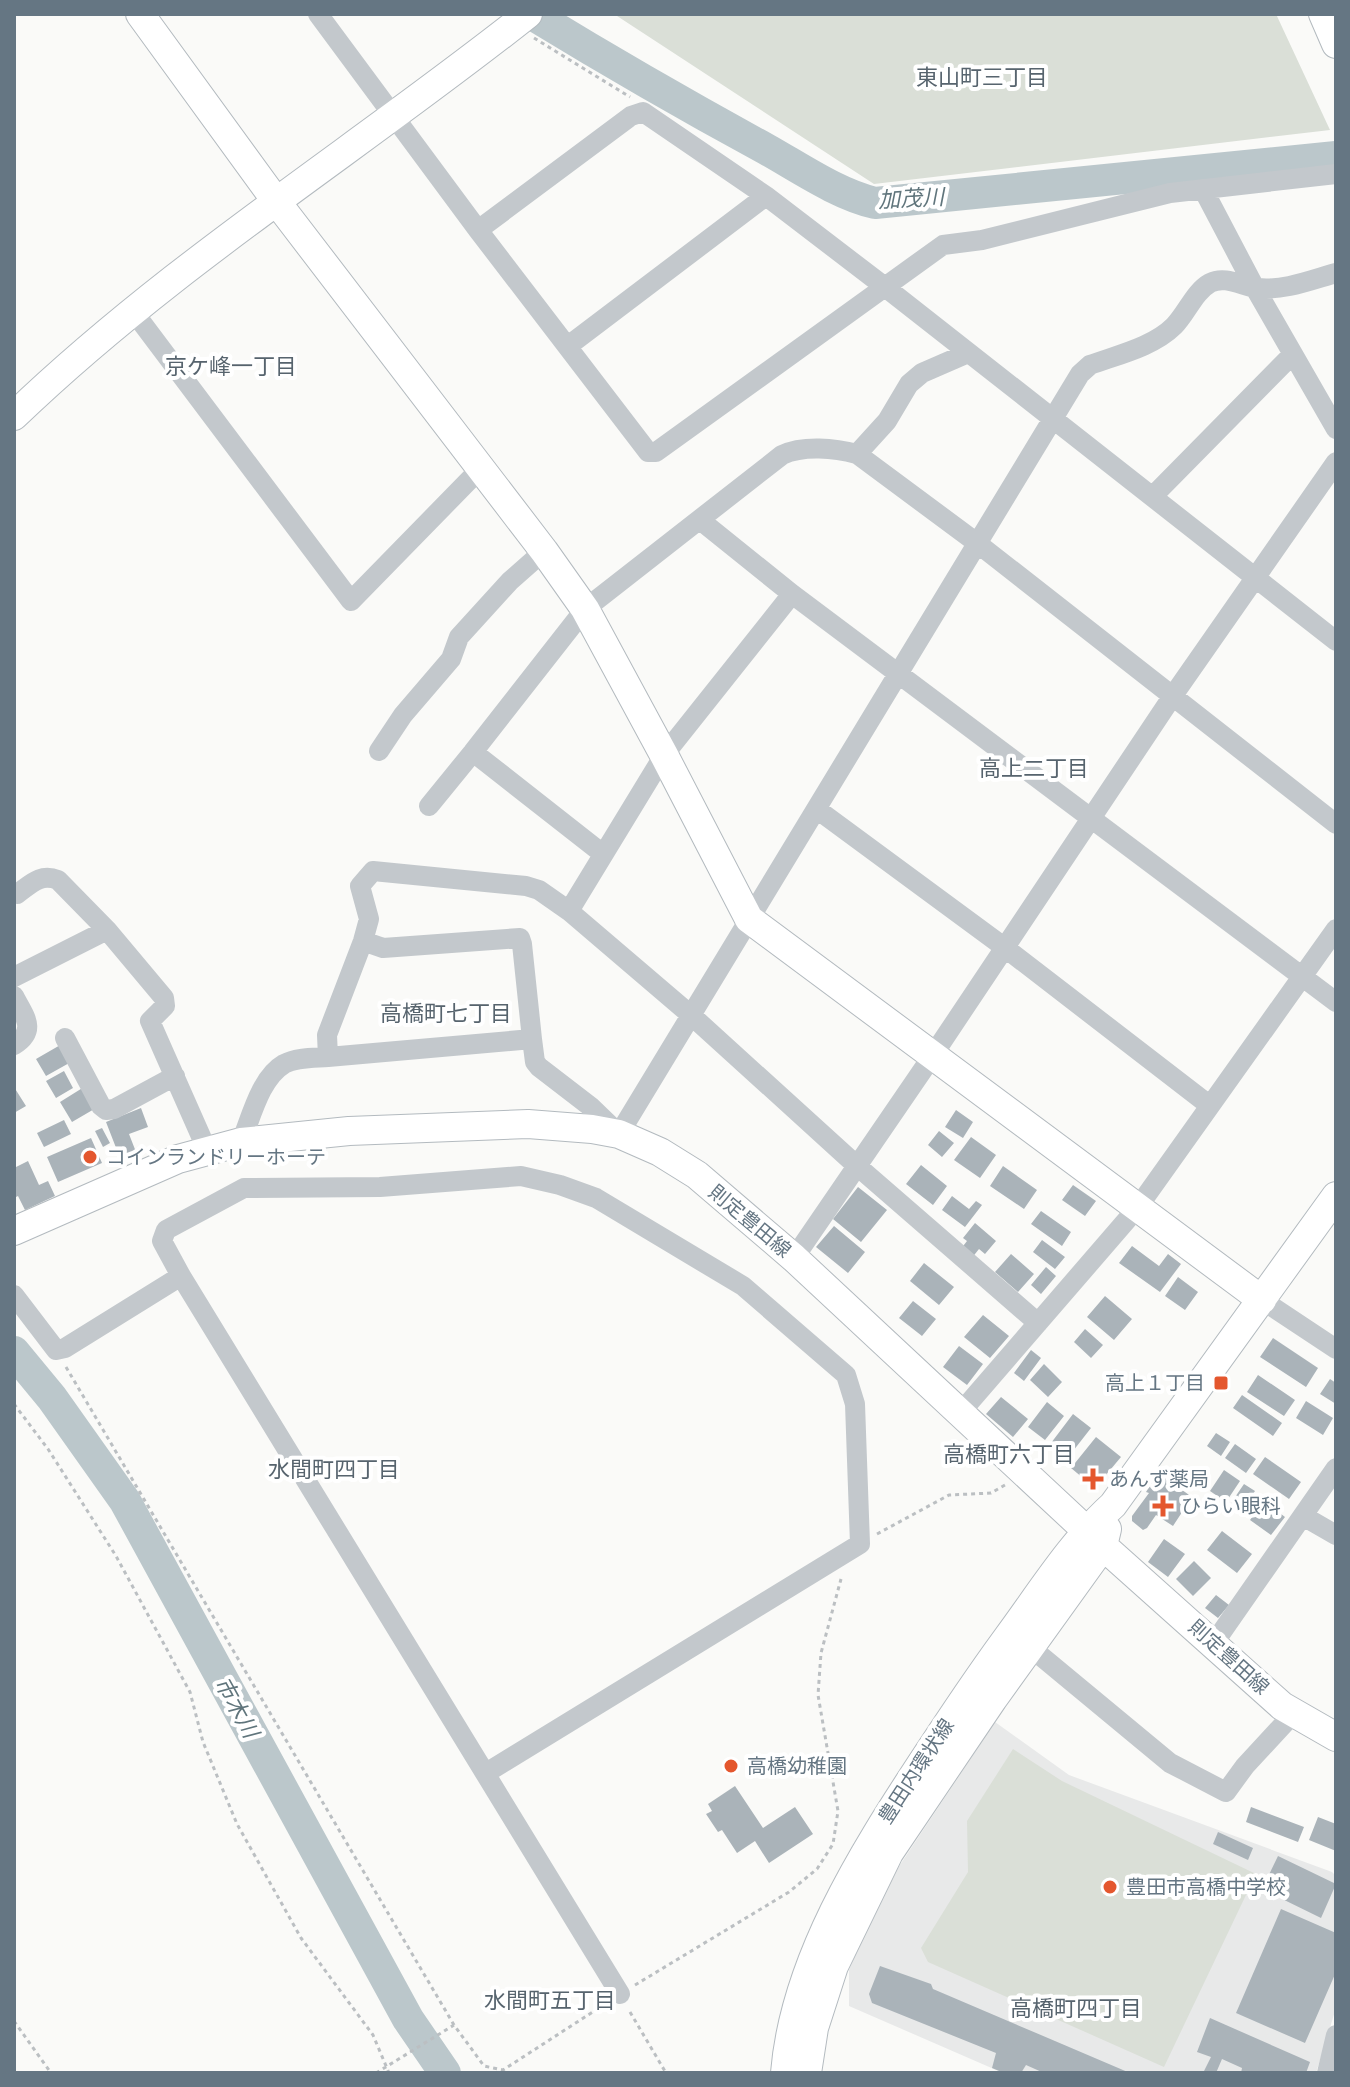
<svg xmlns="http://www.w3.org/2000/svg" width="1350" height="2087" viewBox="0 0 1350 2087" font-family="Rubik,'Noto Sans JP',sans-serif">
<rect width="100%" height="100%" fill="#fafaf8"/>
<path fill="#e8e9e9" d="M995,1722L1069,1775L1332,1872L1336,1876V2008L1316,2073H1003L849,2006V1970L878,1898Z"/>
<path fill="#dadfd7" d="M614,14H1276L1330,130L874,184Z
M1013,1749L1062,1781L1256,1874L1164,2067L928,1962L921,1948L968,1872L967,1821Z"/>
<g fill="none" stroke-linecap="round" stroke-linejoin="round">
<path stroke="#bbc7cb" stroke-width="32" d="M532,14C609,61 687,106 766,149C800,168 837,194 875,203L1336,157
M14,1352L52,1398L125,1501L408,2019L445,2073"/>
</g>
<path fill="#aab3b9" d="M62,1044L71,1062L46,1076L36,1059Z
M64,1071L73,1088L56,1098L46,1081Z
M14,1087L26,1106L14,1113Z
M84,1087L96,1108L72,1122L60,1102Z
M141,1108L148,1127L129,1134L136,1152L120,1158L106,1122Z
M956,1110L973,1122L963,1138L945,1127Z
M64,1120L71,1134L44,1147L37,1133Z
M102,1128L110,1143L103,1147L95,1131Z
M939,1131L954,1143L942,1157L928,1145Z
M971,1137L996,1155L980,1178L954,1160Z
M91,1138L102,1163L58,1182L47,1157Z
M28,1161L39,1185L48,1181L55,1196L25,1210L18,1196L14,1198V1168Z
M921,1165L947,1186L933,1205L906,1184Z
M1003,1166L1037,1190L1024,1209L990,1186Z
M1073,1185L1096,1201L1085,1216L1062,1200Z
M858,1187L887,1210L861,1242L833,1219Z
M952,1196L969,1209L976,1201L982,1205L965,1227L942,1210Z
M1041,1211L1071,1232L1062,1246L1031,1224Z
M975,1223L996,1241L985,1254L979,1249L971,1259L960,1250L967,1241L963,1238Z
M834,1226L865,1252L848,1273L816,1247Z
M1042,1240L1065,1257L1055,1269L1033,1252Z
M1132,1246L1159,1266L1168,1254L1181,1264L1160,1292L1119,1263Z
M1011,1254L1034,1274L1018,1292L995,1272Z
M924,1263L954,1287L939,1305L910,1281Z
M1046,1267L1056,1276L1041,1294L1031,1285Z
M1178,1277L1198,1292L1185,1310L1165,1296Z
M1105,1296L1132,1319L1114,1340L1087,1317Z
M913,1301L936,1319L922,1336L899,1318Z
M983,1315L1009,1336L990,1358L964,1337Z
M1085,1329L1103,1345L1091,1358L1074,1342Z
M1273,1338L1318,1368L1306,1387L1260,1357Z
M959,1346L983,1364L967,1385L943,1367Z
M1031,1350L1041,1358L1024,1381L1014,1373Z
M1044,1364L1062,1382L1048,1397L1030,1380Z
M1258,1375L1295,1400L1284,1416L1247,1392Z
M1330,1379L1336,1383V1404L1320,1394Z
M1242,1395L1282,1423L1273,1436L1233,1408Z
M1001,1397L1028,1419L1013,1437L986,1414Z
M1306,1401L1333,1418L1323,1435L1296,1418Z
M1047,1402L1064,1416L1045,1440L1028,1427Z
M1073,1414L1091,1428L1066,1460L1048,1447Z
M1216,1433L1230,1442L1221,1456L1207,1446Z
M1096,1437L1121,1457L1095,1488L1071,1468Z
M1235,1444L1256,1459L1246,1473L1225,1458Z
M1265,1457L1301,1482L1289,1499L1253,1474Z
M1224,1470L1240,1481L1226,1502L1210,1491Z
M1158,1473L1192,1497L1173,1526L1156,1515L1147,1528L1143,1530L1132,1521V1516L1149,1493L1146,1492Z
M1244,1484L1255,1491L1240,1514L1229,1506Z
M1264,1501L1285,1517L1271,1535L1250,1520Z
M1222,1531L1252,1554L1237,1573L1207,1550Z
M1164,1539L1185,1554L1168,1577L1148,1562Z
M1194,1561L1211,1578L1193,1596L1176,1579Z
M1216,1595L1229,1605L1218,1618L1205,1608Z
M735,1786L763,1828L795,1807L813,1834L769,1863L755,1841L737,1853L722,1830L718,1832L706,1814L712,1811L708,1804Z
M1251,1807L1304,1827L1298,1842L1246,1822Z
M1318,1817L1336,1824V1851L1309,1840Z
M1218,1832L1253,1848L1248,1860L1213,1844Z
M1278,1856L1336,1884L1321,1918L1262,1889Z
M1281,1909L1336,1933V1972L1305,2043L1236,2013Z
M880,1966L931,1984L933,1989L1130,2073H1044L1026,2065L1021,2073H1004L992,2068L996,2053L872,2003L869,1994Z
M1210,2018L1310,2062L1306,2073H1241L1242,2068L1222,2059L1216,2073H1203L1211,2057L1197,2052Z"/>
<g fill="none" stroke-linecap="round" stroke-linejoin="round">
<g stroke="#b3babf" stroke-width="30">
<path id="secondary" d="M140,14L276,201L544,551L585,609L664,755L749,919L1262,1300
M1323,14L1336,44
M14,416C171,265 358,149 528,14
M14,1231L178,1159L241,1142L349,1131L528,1124L592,1129L619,1134L660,1152L697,1175L794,1258L1103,1546L1282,1706L1336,1737
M785,2073C794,1962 862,1854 921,1764C949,1721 977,1679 1007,1638C1041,1592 1071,1543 1113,1505L1336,1196
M807,2073L814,2028L834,1966L889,1853L993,1699L1103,1546L1107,1529"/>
</g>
<path stroke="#bbbfc2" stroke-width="3" stroke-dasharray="4 4" stroke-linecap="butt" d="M534,38L630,97
M66,1367L454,2025L484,2066L503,2070L605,2004
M14,1404L48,1449L116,1556L190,1692L203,1742L237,1824L301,1938L373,2035L389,2073
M877,1534L949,1495L991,1493L1005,1485
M635,1985L789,1892L817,1869L833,1844L838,1811L818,1695L821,1653L841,1579
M630,2012L666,2073
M14,2021L51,2073
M376,2073L454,2025"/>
<path stroke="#c3c8cc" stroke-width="20" d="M318,14L478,230L648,452H656L943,245L982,240L1170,193L1336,174
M1203,189L1255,288L1336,429
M478,230L631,116L643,112L766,196L885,287L1336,641
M133,311L351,601L481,468
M568,346L766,196
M857,454L887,421L909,384L922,373L968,353
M1153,496L1293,354
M700,520L792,594L1336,1002
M792,594L664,755L569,911L692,1016L856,1165L1038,1323
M379,751L403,715L451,659L459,637L510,581L544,551
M429,806L473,752
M818,810L1004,947L1209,1105
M603,854L473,752L585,609L782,455C803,445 835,448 857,454L977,543L1336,824
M17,894C31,884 40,873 58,880L107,930L164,998L165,1006L150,1021L207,1150
M14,977L107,930
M14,996C24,1016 38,1030 14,1045
M65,1038L101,1106L106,1110L114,1109L175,1076
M532,1039L535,1062L539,1067L591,1107L619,1134L1080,374L1090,365C1117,355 1153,347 1174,326C1187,313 1194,292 1210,283C1225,275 1242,286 1257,288C1284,291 1311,280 1336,273
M328,1057L532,1039L522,944L520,938L383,948L363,941
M241,1142C251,1118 260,1078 284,1064C297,1057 314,1058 328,1057L327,1035L363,941L369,919L360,886L373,871L526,886L539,890L569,911
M794,1258L933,1055L1172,697L1336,462
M14,1295L56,1350L65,1348L181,1276
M1262,1300L1336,1349
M961,1412L1138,1207L1336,929
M1303,1516L1336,1535
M1214,1643L1336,1468
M1030,1647L1170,1763L1226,1792L1245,1766L1294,1713
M486,1773L860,1544L855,1404L846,1375L743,1286L596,1198L560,1185L521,1176L380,1187L244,1188L166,1230L162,1241L181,1276L620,1994
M1327,2073L1336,2035"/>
<use href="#secondary" stroke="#fff" stroke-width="28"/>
</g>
<g fill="#e4572e" stroke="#fff" stroke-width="3">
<circle cx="90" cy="1157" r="8"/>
<rect x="1213" y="1375" width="16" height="16" rx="4"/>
<path d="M1089 1467h8v8h8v8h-8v8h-8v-8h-8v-8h8z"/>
<path d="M1159 1494h8v8h8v8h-8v8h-8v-8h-8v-8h8z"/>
<circle cx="731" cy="1766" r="8"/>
<circle cx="1110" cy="1887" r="8"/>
</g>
<g text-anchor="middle" stroke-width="8" stroke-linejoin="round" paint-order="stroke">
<g font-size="20" fill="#657683" stroke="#fff" text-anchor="start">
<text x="106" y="1164">コインランドリーホーテ</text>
<text x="1205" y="1390" text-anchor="end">高上１丁目</text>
<text x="1109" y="1486">あんず薬局</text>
<text x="1181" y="1513">ひらい眼科</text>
<text x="747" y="1773">高橋幼稚園</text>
<text x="1126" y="1894">豊田市高橋中学校</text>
</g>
<g font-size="20" fill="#657683" stroke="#fff">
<text transform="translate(750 1221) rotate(40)" y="7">則定豊田線</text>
<text transform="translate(1229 1657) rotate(42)" y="7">則定豊田線</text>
<text transform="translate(916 1771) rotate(-57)" y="7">豊田内環状線</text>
</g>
<g font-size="22" fill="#57646e" stroke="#fff">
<text x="982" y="85">東山町三丁目</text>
<text x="231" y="374">京ケ峰一丁目</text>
<text x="1034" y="776">高上二丁目</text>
<text x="446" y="1021">高橋町七丁目</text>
<text x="1009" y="1462">高橋町六丁目</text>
<text x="334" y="1477">水間町四丁目</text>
<text x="550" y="2008">水間町五丁目</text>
<text x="1076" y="2016">高橋町四丁目</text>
</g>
<g font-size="22" font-style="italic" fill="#60757c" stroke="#fff">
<text transform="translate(911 198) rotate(-3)" y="8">加茂川</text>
<text transform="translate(237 1707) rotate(61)" y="8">市木川</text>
</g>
</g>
<rect width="1350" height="2087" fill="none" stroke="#657683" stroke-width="32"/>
</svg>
